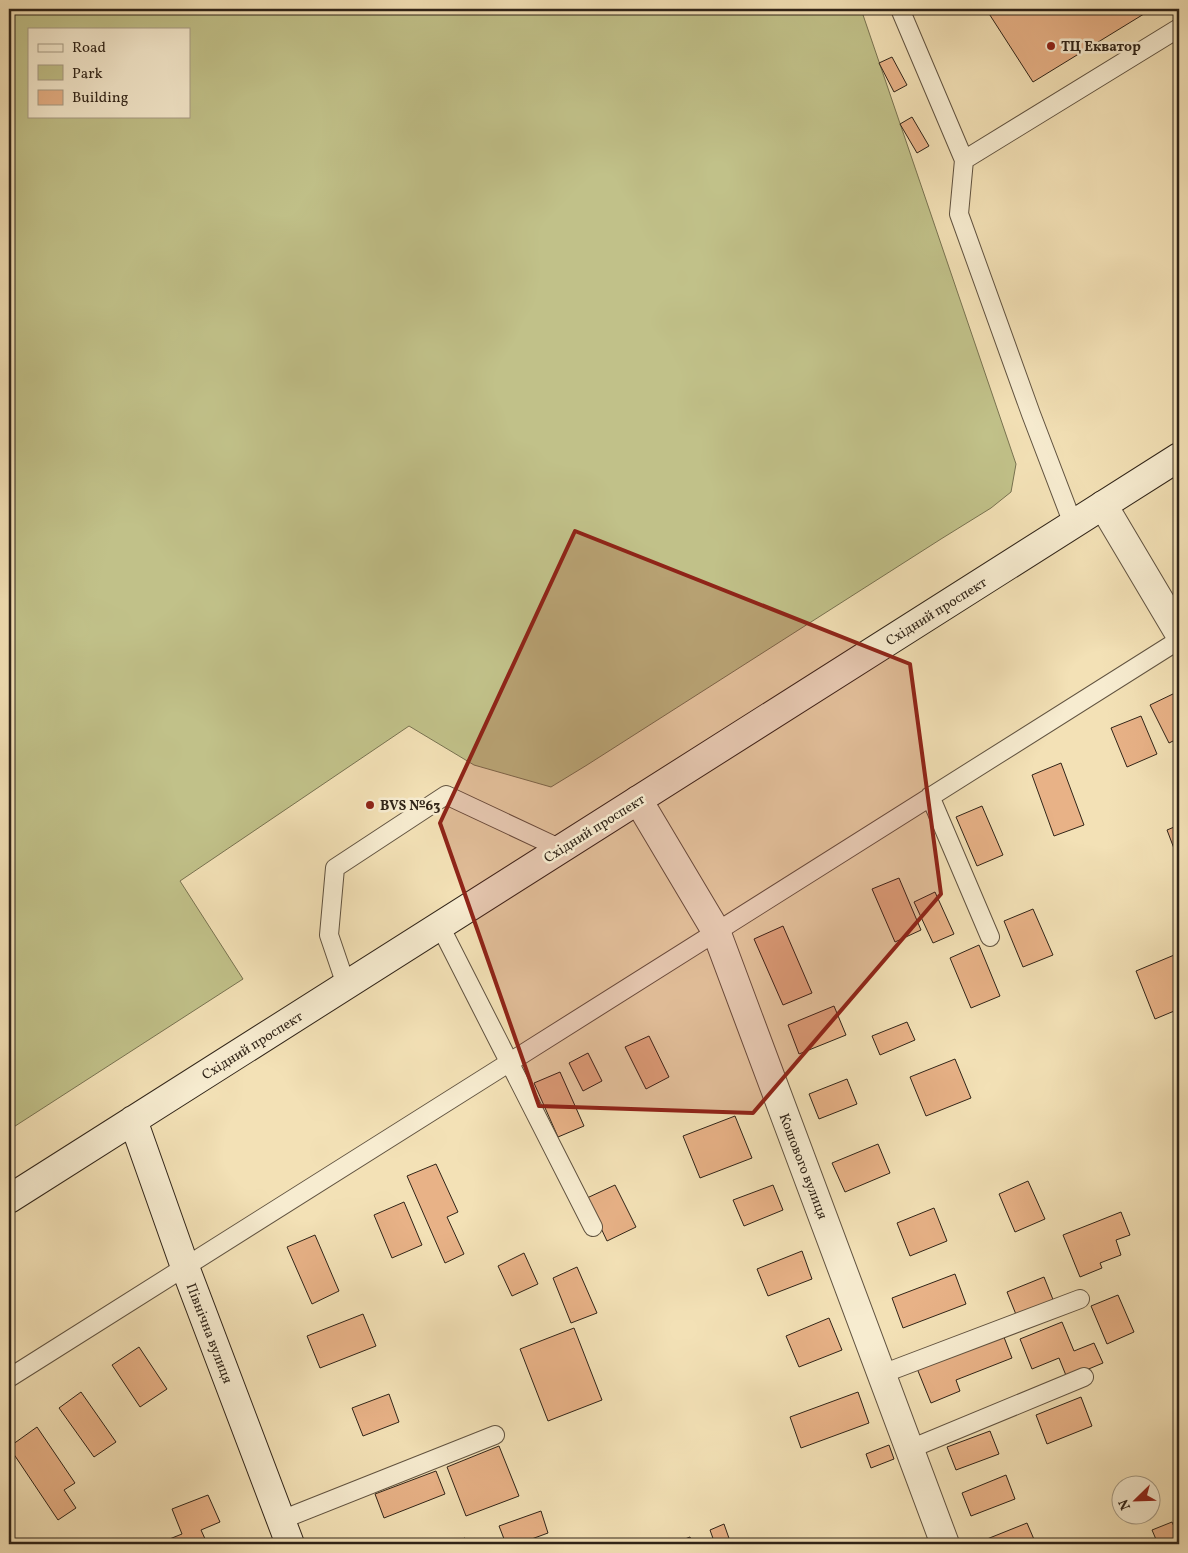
<svg xmlns="http://www.w3.org/2000/svg" width="1188" height="1553" viewBox="0 0 1188 1553" font-family="Vollkorn,serif">
<rect width="100%" height="100%" fill="#f3e1b6"/>
<filter id="stains"><feTurbulence type="fractalNoise" baseFrequency=".004" numOctaves="4"/><feColorMatrix values="0 0 0 0 .2 0 0 0 0 .09 0 0 0 0 .02 0 0 0 .5 -.17"/></filter>
<radialGradient id="worn" r=".72"><stop offset=".6" stop-color="#630" stop-opacity="0"/><stop offset="1" stop-color="#630" stop-opacity=".3"/></radialGradient>
<path fill="#c1c189" stroke="#787250" fill-rule="evenodd" d="M9,9H861L1016,464L1011,492L991,508L941,539L587,765L551,787L474,765L409,726L180,881L243,979L9,1130ZM29,29H189V116H29Z"/>
<path fill="#e8b287" stroke="#302418" d="M986,9H1152L1033,82Z
M892,57L907,85L894,92L879,63Z
M912,117L929,146L917,153L900,124Z
M1175,693L1179,702V738L1169,743L1150,705Z
M1141,716L1157,754L1127,767L1111,728Z
M1061,763L1084,825L1054,836L1032,775Z
M982,806L1003,855L977,866L956,817Z
M1179,825V858L1178,859L1167,830Z
M899,878L921,930L895,942L872,889Z
M935,892L954,934L933,943L914,902Z
M1033,909L1053,955L1023,967L1004,921Z
M783,926L812,993L783,1005L754,939Z
M979,945L1000,996L971,1008L950,958Z
M1179,953V1009L1155,1019L1136,971Z
M834,1006L846,1035L799,1054L788,1025Z
M907,1022L915,1040L880,1055L872,1036Z
M649,1036L669,1077L646,1089L625,1047Z
M588,1053L602,1081L583,1091L569,1063Z
M955,1059L971,1098L926,1116L910,1077Z
M560,1072L584,1126L558,1137L534,1083Z
M847,1079L857,1104L819,1119L809,1094Z
M735,1116L752,1158L700,1178L683,1136Z
M878,1144L890,1173L845,1192L832,1163Z
M436,1164L458,1212L447,1217L464,1254L445,1263L407,1176Z
M1028,1181L1045,1219L1015,1232L999,1194Z
M615,1185L636,1227L607,1241L587,1198Z
M773,1185L783,1210L744,1226L733,1200Z
M404,1202L422,1245L392,1258L374,1215Z
M934,1208L947,1241L910,1256L897,1223Z
M1121,1212L1130,1235L1116,1240L1121,1255L1100,1263L1102,1268L1080,1277L1063,1235Z
M315,1235L339,1291L312,1304L287,1247Z
M802,1251L812,1279L768,1296L757,1269Z
M524,1253L538,1284L512,1296L498,1266Z
M577,1267L597,1313L571,1323L553,1278Z
M955,1274L966,1304L903,1328L892,1298Z
M1044,1277L1054,1302L1017,1317L1007,1292Z
M1118,1295L1134,1332L1107,1344L1091,1306Z
M363,1314L376,1346L320,1368L307,1336Z
M829,1318L842,1350L799,1367L786,1336Z
M1062,1322L1074,1351L1094,1343L1103,1363L1067,1378L1059,1358L1032,1369L1020,1339Z
M574,1328L602,1400L548,1421L520,1349Z
M1002,1332L1012,1358L956,1380L960,1391L931,1403L916,1366Z
M139,1347L167,1389L140,1407L112,1365Z
M81,1392L116,1442L94,1457L59,1408Z
M858,1392L869,1423L801,1448L790,1417Z
M389,1394L399,1422L363,1436L352,1408Z
M1081,1397L1092,1426L1047,1444L1036,1415Z
M37,1427L75,1483L64,1490L76,1508L58,1520L9,1447Z
M990,1431L999,1454L956,1470L947,1447Z
M889,1445L894,1459L871,1468L866,1454Z
M499,1446L519,1496L466,1516L447,1467Z
M436,1471L445,1494L384,1518L375,1494Z
M1006,1475L1015,1499L971,1516L962,1493Z
M208,1495L220,1522L201,1530L206,1541L198,1544H169L167,1540L182,1534L172,1509Z
M541,1511L548,1533L518,1544H506L499,1526Z
M1172,1522L1179,1538V1544H1158L1152,1530Z
M1027,1523L1036,1544H989L987,1539Z
M724,1524L731,1544H715L710,1530Z
M690,1537L693,1544H672Z
M465,1538L467,1544H448Z"/>
<g fill="none" stroke-linecap="round" stroke-linejoin="round">
<g stroke="#615340" stroke-width="20">
<path id="lane" d="M900,9L964,160
M1073,524L1031,414L959,214L964,160L1179,28
M930,796L990,937
M440,926L593,1227
M346,985L329,935L335,868L446,795L561,849
M882,1374L1080,1299
M9,1378L1179,640
M910,1449L1084,1377
M281,1520L495,1435"/>
</g>
<g stroke="#615340" stroke-width="30">
<path id="street" d="M1103,505L1179,633
M638,800L716,931L945,1544"/>
</g>
<g stroke="#302418" stroke-width="30">
<path id="secondary" d="M133,1120L185,1267L290,1544
M9,1199L1179,457"/>
</g>
<use href="#lane" stroke="#f7ecd0" stroke-width="18"/>
<use href="#street" stroke="#f7ecd0" stroke-width="28"/>
<use href="#secondary" stroke="#f7ecd0" stroke-width="28"/>
</g>
<path fill="#8f2418" fill-opacity="0.2" stroke="#8f2418" stroke-width="4" stroke-linejoin="round" d="M575,531L910,664L941,894L753,1113L539,1106L440,823Z"/>
<g fill="#8f2418" stroke="#f7ecd0" stroke-width="2">
<circle cx="1051" cy="46" r="5"/>
<circle cx="370" cy="805" r="5"/>
</g>
<g text-anchor="middle" stroke-width="5" stroke-linejoin="round" paint-order="stroke">
<g font-size="14" font-weight="bold" fill="#302418" stroke="#f7ecd0" text-anchor="start">
<text x="1061" y="51">ТЦ Екватор</text>
<text x="380" y="810">BVS №63</text>
</g>
<g font-size="14" fill="#302418" stroke="#f7ecd0">
<text transform="translate(936 611) rotate(-32)" y="5">Східний проспект</text>
<text transform="translate(594 828) rotate(-32)" y="5">Східний проспект</text>
<text transform="translate(252 1045) rotate(-32)" y="5">Східний проспект</text>
<text transform="translate(804 1166) rotate(69)" y="5">Кошового вулиця</text>
<text transform="translate(210 1333) rotate(69)" y="5">Північна вулиця</text>
</g>
</g>
<rect width="1188" height="1553" fill="none" stroke="#f3e1b6" stroke-width="30"/>
<rect x="10" y="10" width="1168" height="1533" fill="none" stroke="#302418" stroke-width="2.5"/>
<rect x="15" y="15" width="1158" height="1523" fill="none" stroke="#302418"/>
<rect x="28" y="28" width="162" height="90" fill="#f7ecd0" stroke="#a79c86"/>
<rect x="38" y="44" width="25" height="8" fill="#f7ecd0" stroke="#a79c86"/>
<text x="72" y="52" font-size="15" fill="#302418">Road</text>
<rect x="38" y="65" width="25" height="15" fill="#c1c189" stroke="#a79c86"/>
<text x="72" y="78" font-size="15" fill="#302418">Park</text>
<rect x="38" y="90" width="25" height="15" fill="#e8b287" stroke="#a79c86"/>
<text x="72" y="102" font-size="15" fill="#302418">Building</text>
<g transform="translate(1136 1500) rotate(247)"><circle r="24" fill="#f7ecd0" stroke="#a79c86"/>
<path d="M0-4L9 19L0 12L-9 19Z" fill="#8f2418"/>
<text y="-8" font-size="14" font-weight="bold" text-anchor="middle" fill="#302418">N</text>
</g>
<rect width="100%" height="100%" filter="url(#stains)"/>
<rect width="100%" height="100%" fill="url(#worn)"/>
</svg>
